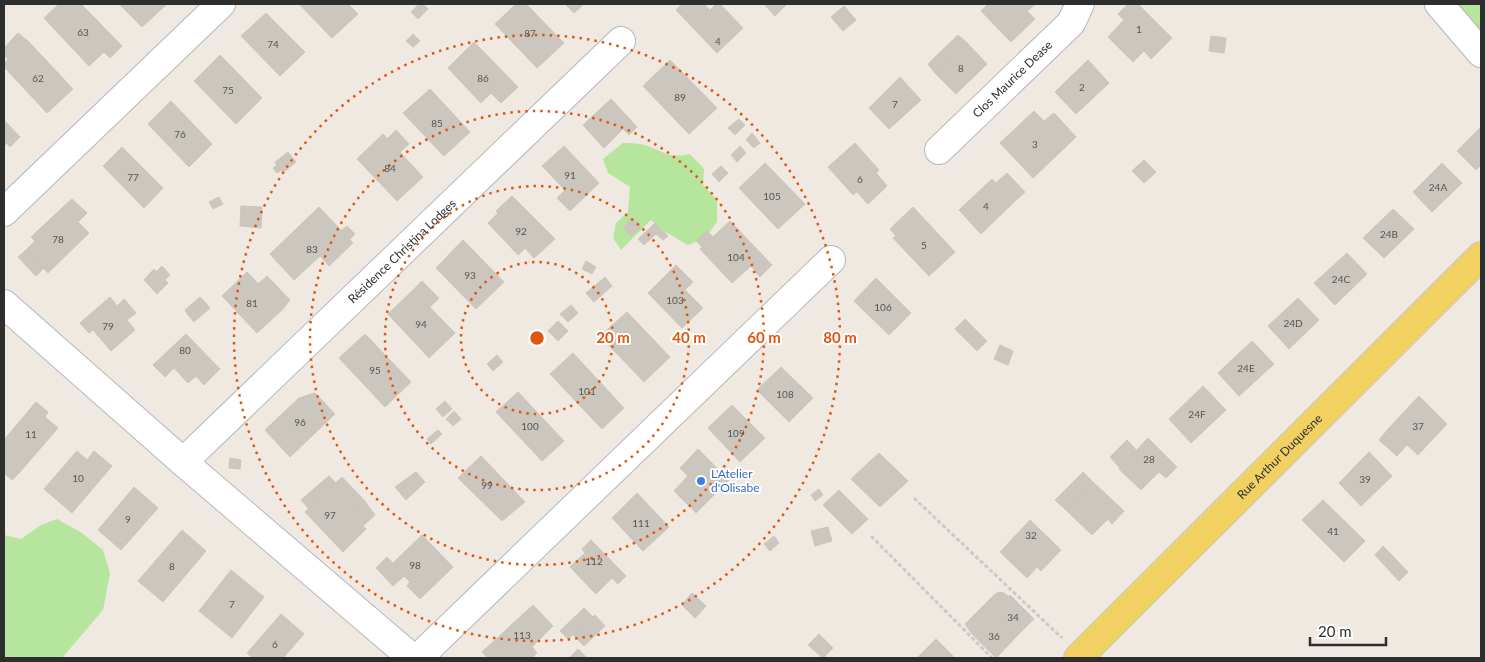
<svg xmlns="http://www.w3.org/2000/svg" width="1485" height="662" viewBox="0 0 1485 662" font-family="Lato,sans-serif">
<rect width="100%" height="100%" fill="#efe9e1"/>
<path fill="#b6e59e" d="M1439,4H1481V53Z
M623,143C629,143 635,143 640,144C662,148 664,160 690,154L704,169L703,185L717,200V222L706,237L688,245L664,231L651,220L621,250L613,238L616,223L628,212L630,187L608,173L603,159Z
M57,519L82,533L103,550L110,573L103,610L62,658H4V535L21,539L41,525Z"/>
<path fill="#cbc7bf" stroke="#cbc5ba" d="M59,4H81L122,46L110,58L104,52L89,66L44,18Z
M119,4H167L142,27Z
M299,4H348L358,14L332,38Z
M419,4H423L428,9L418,19L411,12Z
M516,4H526L564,43L537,68L495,24Z
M565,4H584L574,13Z
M682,4H704L710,10L716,4H720L743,28L717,53L676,10Z
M764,4H787L775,16Z
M988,4H1036L1027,11L1035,19L1011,42L981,11Z
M1128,4H1138L1172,38L1151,59L1144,51L1133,62L1108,37L1124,20L1118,14Z
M844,6L856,20L843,31L831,17Z
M266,13L305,52L280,76L241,36Z
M18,33L28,41L8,59L4,55V48Z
M413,34L420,41L413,47L406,41Z
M958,35L967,43L935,73L928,64Z
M1211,36L1226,38L1224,53L1209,51Z
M28,41L73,89L47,113L4,67V63Z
M474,42L518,87L501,103L491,93L481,103L448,68Z
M967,43L987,64L956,94L935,73Z
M220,55L262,98L236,124L194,81Z
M670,60L717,108L689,134L643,86Z
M1088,60L1109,83L1076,114L1055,92Z
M900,77L921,100L889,129L869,108Z
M430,89L470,132L444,156L403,113Z
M611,99L637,127L629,135L623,129L604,148L583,125Z
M171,101L212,144L189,167L148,124Z
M1034,111L1044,121L1054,113L1076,137L1033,178L1000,143Z
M739,119L745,125L735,135L728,128Z
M4,120L20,137L10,147L7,143L4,146Z
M1481,127V165L1476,170L1457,151Z
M396,130L409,144L400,152L387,139Z
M752,133L760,143L754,148L746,140Z
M383,134L423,177L397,201L357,159Z
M855,143L879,170L876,173L887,186L868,204L857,192L853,195L828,167Z
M564,146L599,183L570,211L557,198L565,190L542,166Z
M740,146L746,153L737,162L731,155Z
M122,147L163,188L144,208L103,166Z
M288,152L296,162L284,172L282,170L277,173L273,168L277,165L275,162Z
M1144,160L1156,172L1144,183L1132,171Z
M765,163L805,204L778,229L739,188Z
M1442,163L1462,183L1432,212L1413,192Z
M721,166L728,173L719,182L712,174Z
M1007,173L1025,192L1014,202L996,183Z
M992,179L1014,202L981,234L959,210Z
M512,196L555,239L534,258L525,248L518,255L488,223L498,213L496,211Z
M219,197L223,204L213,209L209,202Z
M72,199L87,213L78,222L63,207Z
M241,206L262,207L261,228L240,226Z
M63,207L89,233L48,273L26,250L35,241L31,237Z
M319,207L353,243L329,266L320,256L294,280L270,254Z
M913,207L955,252L929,276L893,238L896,236L890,229Z
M1393,209L1414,229L1384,258L1363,238Z
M632,218L641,227L631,236L623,227Z
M730,221L772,265L760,277L751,266L732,283L700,249Z
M655,223L668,236L663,240L656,234L644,245L638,239Z
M347,226L355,234L350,239L341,231Z
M707,231L713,237L702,247L696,241Z
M463,240L504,282L476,309L436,268Z
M26,250L44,268L36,276L18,257Z
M1347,253L1367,274L1335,305L1314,283Z
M586,261L596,267L592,274L582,269Z
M676,265L693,282L685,290L703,308L682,328L648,293Z
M162,266L170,275L165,280L168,283L157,294L144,280L154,269L156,272Z
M247,272L283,309L257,333L222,296Z
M267,276L290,300L283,309L258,284Z
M605,277L612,286L594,302L586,293Z
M876,278L911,313L889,335L854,301Z
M422,281L439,298L430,307L413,290Z
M413,290L455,333L429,358L388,314Z
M110,297L117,306L124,299L136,313L127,320L135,330L111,351L93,330L89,333L80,323Z
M200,297L204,301L188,315L185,310Z
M1298,298L1319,320L1289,349L1268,326Z
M204,301L210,308L194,322L188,315Z
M571,305L578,313L568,322L560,314Z
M627,312L670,357L644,382L600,336Z
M965,319L987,341L977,351L955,329Z
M558,321L568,331L558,341L548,331Z
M186,334L220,369L204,385L196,376L188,383L174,368L165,377L153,365Z
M365,334L411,382L385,407L339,358Z
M1252,341L1274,364L1239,396L1218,373Z
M1000,345L1013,351L1008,365L994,359Z
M573,353L624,408L602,429L550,374Z
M497,355L503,362L493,371L487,364Z
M781,367L813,398L789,422L757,390Z
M1203,386L1226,410L1191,443L1169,419Z
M518,392L564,441L542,461L496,412Z
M315,393L335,414L290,457L265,430L299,398Z
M1419,396L1447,424L1418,455L1389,428Z
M445,401L452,409L443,417L436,409Z
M36,402L48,412L45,417L58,428L20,472L4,458V440Z
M732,405L765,438L740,462L708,428Z
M454,411L461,419L453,426L446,419Z
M1389,428L1407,445L1397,456L1379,440Z
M438,430L442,434L431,444L427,439Z
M1148,438L1177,467L1166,478L1159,472L1141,490L1119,469Z
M1127,440L1137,451L1120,468L1110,457Z
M698,449L729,480L696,513L674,491L688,476L680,468Z
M77,451L87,460L94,451L112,466L72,513L44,489Z
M1369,452L1392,476L1361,506L1339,483Z
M879,453L908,481L880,507L851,479Z
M481,456L525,502L502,521L458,478Z
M4,458L20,472L12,480L4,473Z
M230,458L241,460L240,469L229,468Z
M416,472L425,482L406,500L395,487Z
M1083,472L1093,482L1067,511L1055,500Z
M329,476L336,483L309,509L301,500Z
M342,477L364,500L351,514L366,529L343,552L305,512Z
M1093,482L1124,511L1112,524L1108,519L1092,535L1067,511Z
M134,487L158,508L121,550L98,530Z
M819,489L823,495L815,501L811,495Z
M839,490L868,519L852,534L823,505Z
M637,493L669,527L643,551L612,518Z
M364,500L375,515L363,526L351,514Z
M1323,500L1365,541L1344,562L1302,520Z
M1030,520L1061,550L1041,571L1037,567L1027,578L1000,552Z
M828,527L832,541L815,546L811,531Z
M182,530L206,551L163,602L138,581Z
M422,535L453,567L420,599L407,586L410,582L404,576L393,586L376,568L387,557L393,563Z
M774,536L779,543L770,551L764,544Z
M591,540L626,576L618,584L612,578L596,594L570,567L585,553L582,549Z
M1383,546L1408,572L1399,581L1375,555Z
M231,570L264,597L232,638L199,611Z
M999,592L1004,593L1009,597L992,614L983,606L994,595Z
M692,593L706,606L695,618L682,605Z
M1010,595L1034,619L1015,638L992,614Z
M533,605L553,626L521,658H488L482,652Z
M983,606L992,614L972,634L965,624Z
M584,608L593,617L568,639L560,631Z
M281,614L304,634L283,658H253L247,653Z
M992,614L1015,638L996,658L972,634Z
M595,615L605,626L584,646L573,635Z
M819,634L833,648L823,658L808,645Z
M936,639L953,656L950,658H917Z
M532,647L537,653L532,658H521Z
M578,649L587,658H569Z"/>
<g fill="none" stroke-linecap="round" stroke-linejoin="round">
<g stroke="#b4b7c1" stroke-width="30">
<g id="minor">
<path d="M1439,4L1481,53"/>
<path id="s1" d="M939,150L1071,23L1080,4"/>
<path d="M4,212L221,4"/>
<path d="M4,304L183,462L412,658"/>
<path id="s2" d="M183,462L621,41"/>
<path d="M418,658L831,260"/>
</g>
</g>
<g stroke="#c9c9c9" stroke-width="30">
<g id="major">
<path id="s3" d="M1078,658L1481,256"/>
</g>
</g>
<path stroke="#c9c9c9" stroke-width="3" stroke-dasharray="4 2.5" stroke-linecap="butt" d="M914,498L1062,638
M871,536L992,658"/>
<use href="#minor" stroke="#fff" stroke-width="28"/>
<use href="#major" stroke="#f2d163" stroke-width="28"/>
</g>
<g fill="none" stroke="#df570e" stroke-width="2.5" stroke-dasharray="2.5 5">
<circle cx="537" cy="338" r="76"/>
<circle cx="537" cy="338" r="152"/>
<circle cx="537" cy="338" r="227"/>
<circle cx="537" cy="338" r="303"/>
</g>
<circle fill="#3f7fe0" stroke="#fff" stroke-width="2" cx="701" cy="481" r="5"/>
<g text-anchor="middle" stroke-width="4" stroke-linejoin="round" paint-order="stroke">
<g font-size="10" fill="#555452">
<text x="1139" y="33">1</text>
<text x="83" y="36">63</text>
<text x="530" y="37">87</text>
<text x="718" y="45">4</text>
<text x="273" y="48">74</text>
<text x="961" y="72">8</text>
<text x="38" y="82">62</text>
<text x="483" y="82">86</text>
<text x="1082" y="91">2</text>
<text x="228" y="94">75</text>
<text x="680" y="101">89</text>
<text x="895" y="108">7</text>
<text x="437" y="127">85</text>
<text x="180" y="138">76</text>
<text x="1035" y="148">3</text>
<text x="390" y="172">84</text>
<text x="570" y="179">91</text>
<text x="133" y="181">77</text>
<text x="860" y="183">6</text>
<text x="1438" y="191">24A</text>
<text x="772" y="200">105</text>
<text x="986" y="210">4</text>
<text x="521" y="235">92</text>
<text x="1389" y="238">24B</text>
<text x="58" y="243">78</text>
<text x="924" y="249">5</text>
<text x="312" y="253">83</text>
<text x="736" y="261">104</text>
<text x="470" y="279">93</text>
<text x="1341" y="283">24C</text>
<text x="675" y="304">103</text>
<text x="252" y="307">81</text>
<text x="883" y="311">106</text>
<text x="1293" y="327">24D</text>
<text x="421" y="328">94</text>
<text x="108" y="330">79</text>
<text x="185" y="354">80</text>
<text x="1246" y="372">24E</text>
<text x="375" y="374">95</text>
<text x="587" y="395">101</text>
<text x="785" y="398">108</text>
<text x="1197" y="418">24F</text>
<text x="300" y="426">96</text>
<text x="530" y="430">100</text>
<text x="1418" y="430">37</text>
<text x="736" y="437">109</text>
<text x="31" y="438">11</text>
<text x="1149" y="463">28</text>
<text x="78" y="482">10</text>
<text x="1365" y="483">39</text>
<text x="487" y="489">99</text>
<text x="330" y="519">97</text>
<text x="128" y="523">9</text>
<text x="641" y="527">111</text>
<text x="1333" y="535">41</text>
<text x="1031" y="539">32</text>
<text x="594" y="565">112</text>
<text x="415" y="569">98</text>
<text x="172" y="570">8</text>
<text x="232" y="608">7</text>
<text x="1013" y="621">34</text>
<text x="522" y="639">113</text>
<text x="994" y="640">36</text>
<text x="275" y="648">6</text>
</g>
<g font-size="12" fill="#2e2e2e" stroke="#fff">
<text dy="4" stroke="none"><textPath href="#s1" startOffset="102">Clos Maurice Dease</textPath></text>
<text dy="4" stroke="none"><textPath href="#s2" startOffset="304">Résidence Christina Lodges</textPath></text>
<text dy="4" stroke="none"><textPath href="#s3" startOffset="285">Rue Arthur Duquesne</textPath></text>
</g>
<g font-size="12" fill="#366cbe" stroke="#fff" text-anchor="start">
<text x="711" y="478">L'Atelier<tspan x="711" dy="14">d'Olisabe</tspan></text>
</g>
</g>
<circle cx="537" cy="338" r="8" fill="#df570e" stroke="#fff" stroke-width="2.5"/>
<g font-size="15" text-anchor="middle" font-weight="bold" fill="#df570e" stroke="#fff" stroke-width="4" stroke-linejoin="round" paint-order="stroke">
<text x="613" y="343">20 m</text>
<text x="689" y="343">40 m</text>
<text x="764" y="343">60 m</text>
<text x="840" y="343">80 m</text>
</g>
<rect width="1485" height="662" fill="none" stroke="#2e2e2e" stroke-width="10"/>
<path d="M1310 637v8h76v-8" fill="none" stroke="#2e2e2e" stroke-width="2.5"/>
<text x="1318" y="637" font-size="15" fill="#2e2e2e" stroke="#ffffff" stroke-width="4" paint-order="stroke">20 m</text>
</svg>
